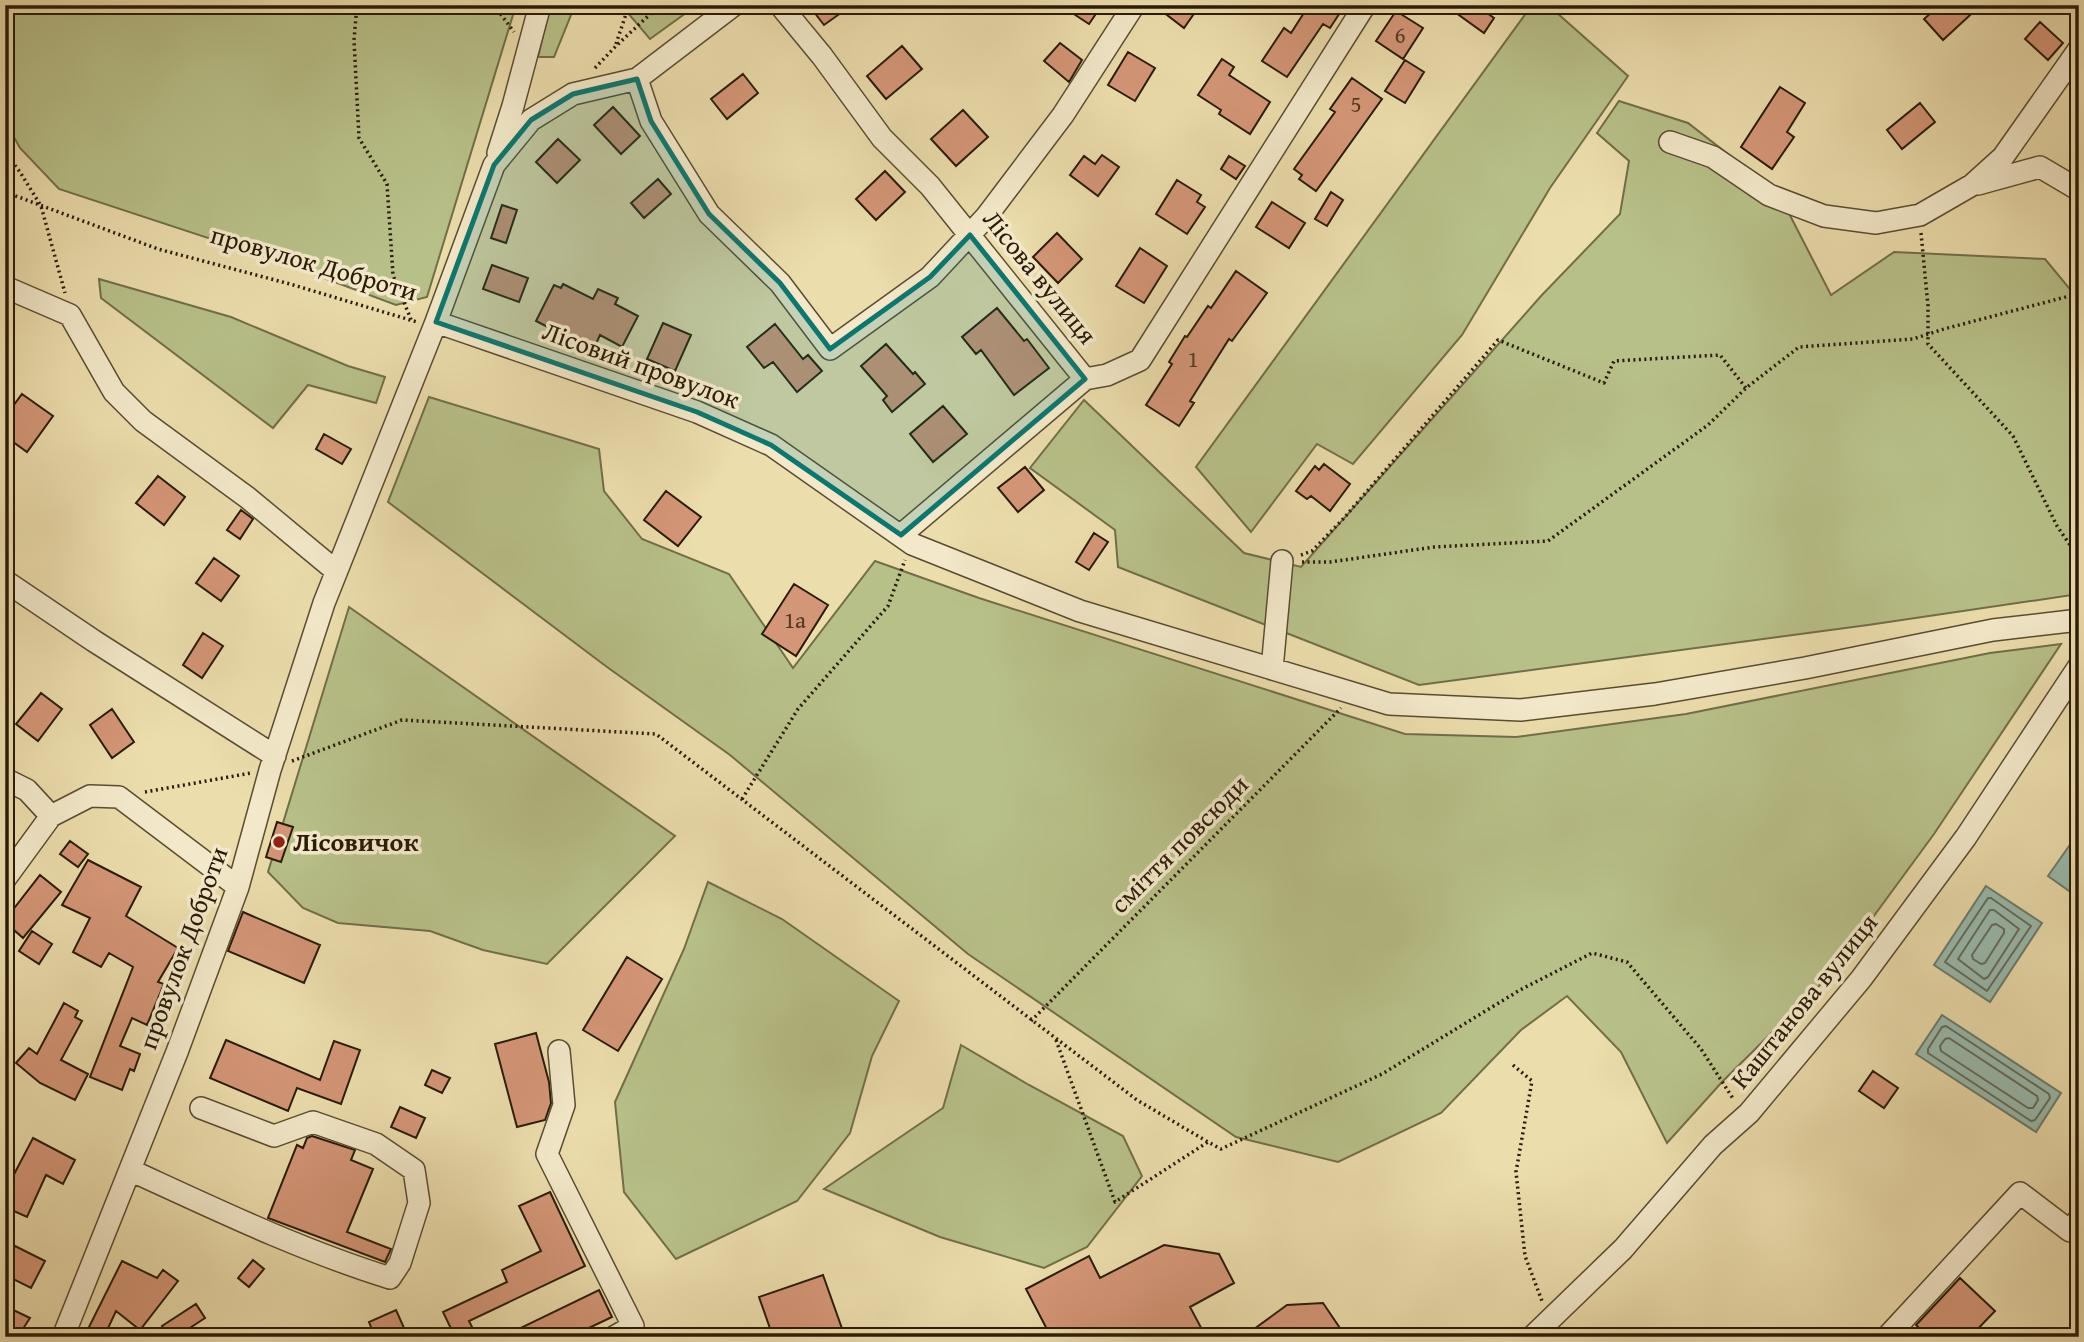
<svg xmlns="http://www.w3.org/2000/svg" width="2084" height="1342" viewBox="0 0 2084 1342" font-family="'Gentium Book Plus',serif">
<rect width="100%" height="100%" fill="#ecddad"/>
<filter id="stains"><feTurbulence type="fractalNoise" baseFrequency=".00286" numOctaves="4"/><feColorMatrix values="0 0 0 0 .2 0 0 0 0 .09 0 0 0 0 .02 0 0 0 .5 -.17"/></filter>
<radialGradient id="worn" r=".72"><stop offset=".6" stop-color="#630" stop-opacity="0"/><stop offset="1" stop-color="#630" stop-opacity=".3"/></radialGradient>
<path fill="#b8c089" stroke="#716e48" stroke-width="2" d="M5,5H516L427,297L396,305L284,263L59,189L20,148L5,121Z
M550,5H575L554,57H538Z
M621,5H697L650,39Z
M1532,5H1548L1628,76L1550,188L1462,335L1353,464L1317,444L1251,532L1196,467Z
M1619,101L1688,123L1779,194L1831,295L1894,252L2045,259L2079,300V594L1868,625L1419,685L1118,567L1115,530L1030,468L1084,400L1244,553L1301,567L1541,296L1620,214L1629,161L1597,133Z
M99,279L231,317L348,366L385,377L376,403L308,385L273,428L101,298Z
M429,397L599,449L604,491L642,539L729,574L793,668L875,561L979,598L1405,734L1516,737L1686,714L1990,653L2061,644L1934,834L1832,973L1722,1082L1667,1143L1621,1052L1567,996L1521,1030L1441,1113L1338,1162L1236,1137L968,954L730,755L607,667L388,502Z
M349,607L675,836L547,964L483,950L430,931L338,923L303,908L268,872Z
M708,882L782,919L899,1001L872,1056L850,1133L797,1201L676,1259L624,1192L615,1102L684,949Z
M961,1045L1029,1085L1123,1136L1142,1176L1087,1247L1044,1268L940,1237L824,1189L943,1108Z"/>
<path fill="#99bbaf" stroke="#6d7b6b" stroke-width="2" d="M2079,832V898L2048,876Z
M1986,886L2042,923L1990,1002L1934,965Z
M1942,1015L2061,1093L2036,1132L1916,1054Z"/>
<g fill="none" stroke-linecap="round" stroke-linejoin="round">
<path stroke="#626b5a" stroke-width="2" d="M1988,898H1991L2031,926L1987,991L1945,962Z
M1990,910H1994L2019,929L1988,977L1984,979L1958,959Z
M1996,924L2004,929V933L1985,963L1981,964L1973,959L1972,955L1992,925Z
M1946,1026L2049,1094L2050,1098L2035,1120L2031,1121L1928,1053V1049L1942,1027Z
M1949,1038L2037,1096L2038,1100L2033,1108H2028L1941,1051L1940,1046L1945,1039Z"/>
</g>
<path fill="#d49678" stroke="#2a1b06" stroke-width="2" d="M823,5H852L824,25L814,12Z
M1060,5H1102L1089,24Z
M1174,5H1200L1184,28L1167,15Z
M1309,5H1345L1330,28L1323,24L1287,77L1262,61L1284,28L1291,33Z
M1445,5H1476L1494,18L1484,33Z
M1940,5H1981L1943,40L1924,19Z
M1396,11L1423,28L1403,59L1376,41Z
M2040,22L2063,43L2048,60L2025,39Z
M1060,43L1082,60L1069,82L1044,61Z
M902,46L922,69L886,99L867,76Z
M1128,52L1155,68L1135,101L1108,85Z
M1222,59L1234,67L1229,75L1270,102L1250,134L1219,114L1221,110L1198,95Z
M1405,60L1424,72L1405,103L1385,91Z
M743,74L758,93L727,119L711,99Z
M1352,78L1382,99L1316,191L1299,179L1302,175L1294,169L1335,112L1330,109Z
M1780,87L1805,103L1787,132L1794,137L1772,169L1741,147Z
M1920,103L1935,122L1902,149L1887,130Z
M613,107L640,136L621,154L594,125Z
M963,110L988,137L956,166L931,139Z
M558,139L580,160L557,183L536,162Z
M1102,155L1119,167L1098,196L1070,175L1084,156L1095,164Z
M1229,156L1245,166L1236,179L1221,169Z
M885,171L905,192L876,220L856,199Z
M658,179L671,194L644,218L631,203Z
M1177,180L1201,195L1197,202L1205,207L1187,234L1156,214Z
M1331,192L1343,200L1327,226L1315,219Z
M1272,202L1305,223L1289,248L1256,227Z
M502,205L517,210L506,243L491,238Z
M1057,233L1082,259L1058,283L1033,257Z
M1140,248L1167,266L1144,303L1116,286Z
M492,265L528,278L519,302L483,289Z
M1236,271L1267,293L1232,341L1229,339L1190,401L1194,403L1179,426L1146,405L1172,364L1169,362L1185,336L1187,337L1208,306L1211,308Z
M563,284L593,299L598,289L618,298L615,304L638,316L622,347L600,335L591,355L576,348L579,343L536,321L554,285L561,288Z
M997,308L1024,341L1027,339L1049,368L1014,395L981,350L976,354L962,337Z
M663,323L691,335L675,371L647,359Z
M775,324L803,359L808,355L822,371L797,392L773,362L764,368L747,347Z
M886,344L913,374L915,372L925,384L892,412L883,400L887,396L861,366Z
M22,394L53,416L27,452L5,436V417Z
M943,406L967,434L933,462L910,434Z
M324,434L351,449L342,464L316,449Z
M1324,464L1350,484L1330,511L1311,496L1307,499L1296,491L1315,466L1319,470Z
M1025,467L1044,490L1018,512L998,488Z
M158,476L185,497L164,525L136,503Z
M666,491L701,517L678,546L644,520Z
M241,510L253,519L240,539L227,530Z
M1094,533L1108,542L1089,570L1076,562Z
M214,558L239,576L221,601L196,583Z
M794,584L828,605L796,656L762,634Z
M203,633L223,646L202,678L183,665Z
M41,693L62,709L38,741L16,724Z
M112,709L134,742L112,758L90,725Z
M277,822L293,827L281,862L266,857Z
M70,841L88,854L78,867L60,854Z
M88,860L141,887L126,916L178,948L158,982L164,984L147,1025L132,1018L120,1046L140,1054L134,1071L130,1069L122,1090L90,1077L133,967L109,953L101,967L73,952L90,918L62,905Z
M40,875L61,892L23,938L5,922V920Z
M243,912L320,945L304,983L228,951Z
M32,931L52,944L39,964L19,951Z
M627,957L662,979L618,1051L583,1030Z
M64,1003L78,1011L75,1017L82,1021L61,1060L88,1074L75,1100L40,1083L16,1063L29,1048L37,1054Z
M536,1033L549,1082L551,1103L545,1120L517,1127L495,1044Z
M226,1040L320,1080L334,1041L360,1050L341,1104L297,1088L288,1111L210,1078Z
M432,1070L450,1078L442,1093L425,1085Z
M1873,1071L1898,1088L1884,1108L1859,1091Z
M400,1107L425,1118L416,1138L391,1127Z
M312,1136L355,1150L351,1160L373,1169L347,1232L391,1249L385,1262L268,1218L297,1145L303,1148L307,1138Z
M33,1138L75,1160L63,1184L46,1175L27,1217L5,1207V1179L10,1182Z
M550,1192L585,1266L469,1321L477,1337H455L443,1312L507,1282L502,1270L541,1251L519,1206Z
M1164,1245L1219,1254L1234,1283L1190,1307L1206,1337H1051L1026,1289L1089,1256L1100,1278Z
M15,1246L45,1261L31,1288L5,1275V1264Z
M253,1260L264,1269L249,1287L238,1278Z
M122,1261L157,1278L163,1270L178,1281L140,1330L116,1311L104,1337H84Z
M823,1275L845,1337H773L759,1297Z
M1960,1278L1995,1311L1970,1337H1929L1916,1325Z
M599,1290L612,1317L570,1337H502Z
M1323,1303L1346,1337H1243L1287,1305Z
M196,1304L205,1318L176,1337H169L162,1326Z
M5,1306L30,1318L19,1335L5,1327Z
M396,1310L408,1337H375L369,1322Z"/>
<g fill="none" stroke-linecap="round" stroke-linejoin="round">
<g stroke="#5a4c30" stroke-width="24">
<path id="minor" d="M734,5L637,79L573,94L531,120L494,165L436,322L697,412L771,445L912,544L1080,611L1389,704L1521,710L1655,694L1805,668L1993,630L2079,620
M780,5L822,56L882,138L930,186L1085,379L1107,375L1140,360L1365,5
M637,79L651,121L709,214L780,283L830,349L930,277L986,217L1063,115L1134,5
M1670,142L1713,157L1769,195L1824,216L1876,223L1920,215L1972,185L2003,157L2079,49
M498,153L513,106L540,5
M1978,184L2040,167L2079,190
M5,287L70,315L114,392L143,421L248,498L336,571
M901,535L1085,379
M5,581L94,641L275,756
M1272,669L1282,561
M5,779L27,790L51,816
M5,879L51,816L90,796L119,797L238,887
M559,1051L564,1105L547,1154L633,1326L614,1337
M130,1170C215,1209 300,1250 390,1278L400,1263L419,1203L414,1170L376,1144L313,1122L274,1136L201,1108
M63,1337L177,1052L238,887L270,770L324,603L436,322
M1532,1337L1623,1249L1713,1145L1749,1113L1861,979L1966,837L2079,666
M1887,1337L2020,1193L2070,1231L2079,1219"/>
</g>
<path stroke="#2a1b06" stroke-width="3.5" stroke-dasharray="2 3.5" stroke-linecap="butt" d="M357,5L354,40L359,138L387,184L393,275L412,322
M494,5L514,32
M616,44L629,5
M595,68L616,46L660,5
M5,152L20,172L41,206L65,293
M5,192L158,249L290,284L417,322
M2079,229C2075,271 2078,313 2078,355C2079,389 2074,420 2079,454
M1921,233L1928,306V344L2013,436L2057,526L2079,558
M1301,555L1312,551L1343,519L1498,340L1604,383L1614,361L1720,355L1746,388
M1302,562H1330L1434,547L1548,541L1708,425L1746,388L1799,347L1913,339L1944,329L2077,294
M2075,603L2079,585
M292,761L402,720L656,734L1137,1100L1208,1142
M145,792L251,773
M742,799L798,709L888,606L905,560
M1031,1021L1341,708
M1056,1040L1115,1202L1208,1142L1221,1149L1382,1074L1520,990L1592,953L1627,962L1701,1049L1734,1100
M1513,1065L1532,1081L1516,1172L1525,1256L1542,1301"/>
<use href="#minor" stroke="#f3e9ca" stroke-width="21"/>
</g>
<path fill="#0f766e" fill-opacity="0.2" stroke="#0f766e" stroke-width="5" stroke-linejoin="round" d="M637,79L651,121L709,214L780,283L830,349L930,277L970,235L1085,379L901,535L771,445L697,412L436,322L494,165L531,120L573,94Z"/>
<circle fill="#8f2418" stroke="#f3e9ca" stroke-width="2.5" cx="279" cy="842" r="7"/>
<g text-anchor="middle" stroke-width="7" stroke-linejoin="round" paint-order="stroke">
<g font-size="23" fill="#543a22">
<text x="1400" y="43">6</text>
<text x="1356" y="112">5</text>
<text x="1193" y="367">1</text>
<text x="795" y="628">1а</text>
</g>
<g font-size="26" fill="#2a1b06" stroke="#f3e9ca">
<text transform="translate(314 263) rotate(16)" y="9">провулок Доброти</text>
<text transform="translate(1040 277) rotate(51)" y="9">Лісова вулиця</text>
<text transform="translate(641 365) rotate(20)" y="9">Лісовий провулок</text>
<text transform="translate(1179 844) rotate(-45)" y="9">сміття повсюди</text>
<text transform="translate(183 948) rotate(-70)" y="9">провулок Доброти</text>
<text transform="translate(1804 1001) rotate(-51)" y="9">Каштанова вулиця</text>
</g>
<g font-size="26" font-weight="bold" fill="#2a1b06" stroke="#f3e9ca" text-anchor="start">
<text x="293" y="851">Лісовичок</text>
</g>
</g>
<rect width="2084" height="1342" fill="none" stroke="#ecddad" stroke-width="28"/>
<rect x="7" y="7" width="2070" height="1328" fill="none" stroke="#2a1b06" stroke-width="3.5"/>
<rect x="14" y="14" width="2056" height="1314" fill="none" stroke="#2a1b06" stroke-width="2"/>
<rect width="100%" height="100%" filter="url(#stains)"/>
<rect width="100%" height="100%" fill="url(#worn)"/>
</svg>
